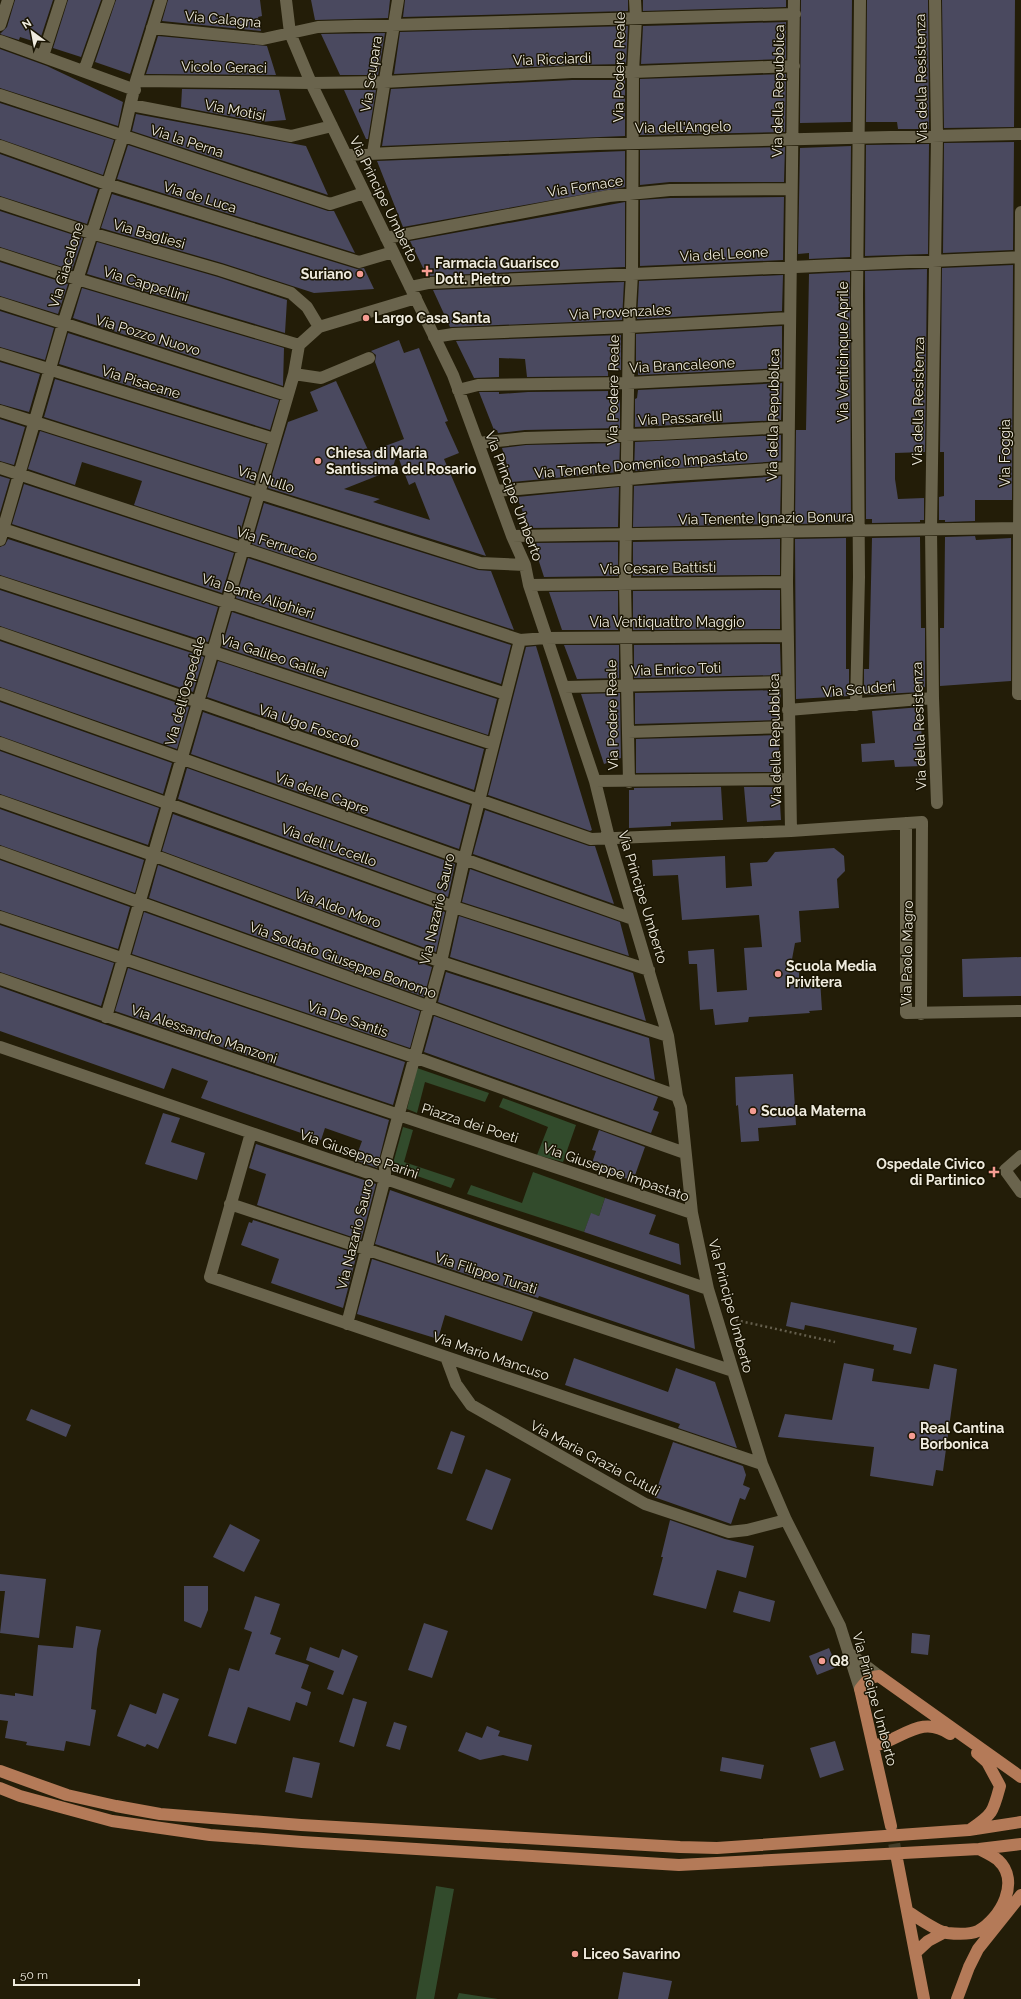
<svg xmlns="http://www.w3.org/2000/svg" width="1021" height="1999" viewBox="0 0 1021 1999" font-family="Raleway,sans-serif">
<rect width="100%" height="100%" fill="#231d08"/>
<path fill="#324b2c" d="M417,1068L489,1093L485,1102L425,1082L417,1113L407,1109Z
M503,1098L576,1125L563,1162L537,1155L548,1127L499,1107Z
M403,1127L413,1130L404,1162L455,1179L451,1188L392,1167Z
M533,1172L605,1198L599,1216L591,1214L584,1232L467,1194L471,1185L522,1203Z
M436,1886L454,1889L434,1999H416Z
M459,1993L498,1999H457Z"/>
<path fill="#4a495f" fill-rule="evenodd" d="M15,0H53L39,43L20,37L19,40L0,34L7,27Z
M68,0H101L81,57L53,48Z
M116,0H153L130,74L95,62Z
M168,0H260L262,16L258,17L261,31L162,21Z
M311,0H390L388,18L315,20Z
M405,0H628V11L403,17Z
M643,0H786V7L643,11Z
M801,0H852L851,122L800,123Z
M867,0H928L929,129H898L897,122H866Z
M942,0H1015L1014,127L944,128Z
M786,22V59L641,64L643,26Z
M628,26L626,64L572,65L394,74L400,32Z
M385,33L378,75H340L321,34Z
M158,36L267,46L276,75L146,74Z
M0,49L47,66L123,102L118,126L0,88Z
M786,74L785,132L640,135V79Z
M572,80H625V136L382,146L391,89Z
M182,89L279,90L286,120L260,122L181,107Z
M344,90H376L368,139H366Z
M0,103L114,140L103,175L0,139Z
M136,114L306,146L328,195L132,131Z
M1014,142L1013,250L943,253L944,143Z
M929,144L928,254L865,256L866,145Z
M128,145L328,211H334L355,253L117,179Z
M851,146L850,257L809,259V253L798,254L800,148Z
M785,147L784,182H670L640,185V150Z
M625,151V187L403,227L377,161Z
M0,154L98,189L87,224L0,196Z
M112,194L357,269L364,268L374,289L314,293L222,263L101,228Z
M784,197L783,260L640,266V200L670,198Z
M625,202V267L427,276L410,241Z
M0,211L83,238L72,270L0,247Z
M97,242L218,277L287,300L285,333L87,274Z
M0,262L68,284L58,314L0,296Z
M1013,265L1012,500H975V521L945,522V520H939V497L944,496V452H940L942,268Z
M927,269L925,452L895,453V479L898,499L924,498V520H920V522L872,523V519H866L865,271Z
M850,272L851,519H846V523L795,524L796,430H806L809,274Z
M783,275L782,311L637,319L639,281Z
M624,282L622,320L450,327L433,290Z
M82,288L284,348L283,386L73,318Z
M0,311L54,328L45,360L0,347Z
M782,326V368L638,375V370H636V334Z
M68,333L279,400L270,430L59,364Z
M621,335V370L608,371V376L527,377L525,359L499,358V377L474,378L456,341Z
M399,340L404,353L419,348L448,421L445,422L459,453L444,459L486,556L268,488L288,422L318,411L310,392L336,381L369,452L404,439L375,362L376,355L371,351ZM397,454L409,485L415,482L430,520L373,502L380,499L344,489L392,470Z
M0,362L40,374L29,412L0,404Z
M55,379L266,444L254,484L44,417Z
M782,383L781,420L635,427V399L637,398L638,390Z
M608,391V400H620V428L525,430L498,433L497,430H494L479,392H499V394L528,392Z
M0,419L25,427L14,465L0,461Z
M40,431L250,498L238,539L134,505L142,481L82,462L75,485L28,469Z
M781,435V461L634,471L635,442Z
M620,443L619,472L512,482L502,448L526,445Z
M0,476L10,479L0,513Z
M781,476L780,524L633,527L634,486Z
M24,484L234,553L222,593L12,524Z
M619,487L618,527L529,528L517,497Z
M264,503L478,570L491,571L514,630L252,544Z
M975,536L976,540L1011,538V681L940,686V628H944L945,537Z
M920,537L921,628H925V687L921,688V692L864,695V669H869L872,538Z
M846,538V669H849V696L796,699L795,539Z
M8,539L218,607L208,642L0,575V547L5,545Z
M780,539V575L633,576V542Z
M618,542V576L544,577L533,543Z
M248,558L511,645L501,684L236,598Z
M0,590L204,657L193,692L0,626Z
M780,590V629L633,630V591Z
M618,591V630H562L549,592Z
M232,612L497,699L488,735L222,647Z
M0,641L189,707L177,749L0,687Z
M780,644L781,675L634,678V645Z
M564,645H619V678L577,679Z
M536,646L592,830L590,831L488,795L526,647Z
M218,661L484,749L474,790L207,697Z
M781,690L779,720L635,724V693Z
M620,693L621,758L604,764L581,694Z
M0,702L172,763L163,794L0,736Z
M921,707L922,766L895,767L894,760L862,762L861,744L875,743L872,711Z
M203,712L470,805L459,849L191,754Z
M779,735V772L636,773V739Z
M0,751L159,808L148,845L0,794Z
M187,768L455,864L448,897L178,799Z
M721,787L723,820L671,822V826L629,828V790H634V788Z
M744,787H779L781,820L747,822Z
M0,809L144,860L135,893L0,845Z
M485,810L589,846H595L614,904L473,854Z
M173,814L445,912L436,952L162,851Z
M834,848L844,856L845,871L837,879L839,908L799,911L801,942L795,943L790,970H799V981L820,979L822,1010L809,1011L810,1013L749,1017L748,1022L715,1025L713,1009L700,1010L697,964H689L688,951L714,949L717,992L747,990L744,948L762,947L759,915L682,920L678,875L653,876L652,860L725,856L726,888L752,886L750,863L767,862L775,852Z
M0,860L130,907L118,949L0,910Z
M158,865L432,967L424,997L149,898Z
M470,869L620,922L629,956L462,902Z
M144,912L420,1011L410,1048L132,954Z
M459,916L633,973L646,1021L450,957Z
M0,925L114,963L101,1006L0,972Z
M1021,957V996L963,997L962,959Z
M128,968L405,1062L393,1105L115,1011Z
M446,972L649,1038L655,1080L438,1002Z
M0,987L104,1024L389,1120L377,1168L355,1160L362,1141L325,1128L321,1140L201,1098L208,1081L172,1068L164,1089L0,1031Z
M434,1016L658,1097L653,1110L659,1112L651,1133L424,1052Z
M793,1074L796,1125L758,1128L759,1141L741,1142L738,1105L736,1106L735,1077Z
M163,1113L180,1118L171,1142L205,1153L197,1180L145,1164Z
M599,1130L645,1147L633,1181L591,1166L596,1151L592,1150Z
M256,1144L376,1184L361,1240L257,1205L266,1174L249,1168Z
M390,1190L689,1295L695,1349L539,1296L538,1298L375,1244Z
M605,1198L656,1215L649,1234L679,1244L681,1265L584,1232L591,1213L599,1216Z
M253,1220L357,1254L343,1308L271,1283L279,1259L241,1245L249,1222L252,1223Z
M372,1259L533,1312L522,1341L445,1315L438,1339L357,1314Z
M791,1302L917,1328L911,1354L893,1350L894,1345L820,1328L805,1325L804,1330L786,1326Z
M574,1358L668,1392L676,1368L715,1382L737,1448L678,1428L680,1424L565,1385Z
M844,1363L874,1369L872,1381L929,1389L934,1364L957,1369L943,1471L936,1470L933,1486L870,1476L874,1447L778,1437L785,1414L832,1420Z
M31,1409L71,1425L66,1437L26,1420Z
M451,1431L465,1436L452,1474L437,1469Z
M673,1442L743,1466L746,1475L743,1485L750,1488L745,1500L740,1498L731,1524L654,1497Z
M486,1469L511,1479L492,1530L466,1520Z
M670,1520L725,1539L754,1546L746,1578L717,1570L706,1609L653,1595L663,1557H661Z
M230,1524L260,1540L244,1572L213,1557Z
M0,1574L46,1579L39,1638L0,1633L5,1591H0Z
M184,1586H208V1610L201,1628L184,1621Z
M739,1591L775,1601L770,1622L733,1612Z
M255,1596L280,1604L270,1634L281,1638L275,1654L309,1665L301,1688L311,1692L307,1706L296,1702L290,1721L248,1707L236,1744L208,1736L229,1668L239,1671L252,1632L244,1629Z
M424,1623L448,1631L432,1678L408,1670Z
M76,1626L101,1630L97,1649L91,1709L96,1710L90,1746L66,1741L64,1751L26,1745L27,1742L5,1738L8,1721L0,1720V1694L15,1696V1693L33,1696L38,1645L73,1648Z
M912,1633L930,1635L928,1655L911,1653Z
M310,1647L339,1658L342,1649L358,1656L343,1695L327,1689L334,1671L306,1660Z
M829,1648L837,1667L817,1675L809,1656Z
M163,1693L179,1699L158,1749L147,1744L145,1747L117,1736L130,1704L156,1714Z
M353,1698L367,1702L354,1747L339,1742Z
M394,1722L407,1726L400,1750L386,1746Z
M487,1726L500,1731L498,1736L532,1745L528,1761L503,1755L480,1760L458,1751L466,1732L482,1738Z
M835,1741L844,1770L820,1778L810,1748Z
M293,1757L320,1763L312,1798L285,1792Z
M722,1757L764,1765L761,1779L720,1771Z
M623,1972L672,1981L668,1999H618Z"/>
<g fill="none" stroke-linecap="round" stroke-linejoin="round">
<path stroke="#423c28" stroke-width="12" stroke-dasharray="12 6" stroke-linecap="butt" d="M891,1826L897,1859"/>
<path stroke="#655f4d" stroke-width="2.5" stroke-dasharray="2 3" stroke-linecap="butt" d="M731,1319L835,1342"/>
<path stroke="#6a644d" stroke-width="12" d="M286,0L290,33L311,83L453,375L512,536L525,565L529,585L595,781L609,838L668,1036L677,1096L681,1107L692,1213L708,1289L733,1371L762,1464L786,1520L840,1626L860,1689
M935,0L937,136L931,529L933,698L937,803
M0,25L8,0
M152,28L263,39L318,27L795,14
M0,41L135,90
M43,56L61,0
M84,71L109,0
M136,81L311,83L384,82L572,72H633L794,66
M0,95L330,204L364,193
M131,105L291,136L332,126
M0,146L107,184L359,262L393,252
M373,153L398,0
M346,155L597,144L1021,134
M0,203L91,233L220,270L291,293L307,307L319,327
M1021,212L1018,694H1021
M386,238L609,196L670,190L791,189
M0,254L77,279L299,345
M410,287L429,283L1021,257
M0,303L287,395
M434,337L453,334L629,327L790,318
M0,354L274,439
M294,374L321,378L369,358
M458,390L478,385L628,383L789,375
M0,411L480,563L525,565
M478,443L525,438L659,434L788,427
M0,468L520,640L546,638L788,636
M496,491L674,475L788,468
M0,528L506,694
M512,536L1021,528
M0,540L63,324L123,136L136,81L161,0
M0,582L493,744
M529,585L787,582
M0,633L591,839L791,831L922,822L921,1014
M564,687L788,682
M0,694L633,919
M856,705L859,577L857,296L860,0
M788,710L933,698
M628,732L789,727
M0,743L454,907L649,970
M595,781L790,779
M629,782L625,584L629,327L632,274L633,72L636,18L635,0
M0,801L153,855L441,962L668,1036
M906,823V1013L1021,1011
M791,831L787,582L794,0
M0,852L677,1096
M0,917L414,1057L685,1153
M0,979C229,1060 461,1135 692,1213
M106,1017L294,374L299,345L319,327L416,298
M0,1047L708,1289
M251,1133L210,1277L762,1464
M1021,1156L1005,1170L1021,1192
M230,1204L733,1371
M347,1324L385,1178V1164L441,962L464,860L520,640
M446,1357L456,1384L471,1405L645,1504L729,1532L747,1530L786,1520
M849,1653L879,1676"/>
<path stroke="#b47a58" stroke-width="12" d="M874,1746C903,1739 921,1714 950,1734
M0,1771L67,1795L116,1806L160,1814L301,1825L680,1847L717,1848L969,1830L1021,1822
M0,1788L20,1796L112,1821L210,1835L302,1842L679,1865L979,1849L1021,1844
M891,1826L860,1689C866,1681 869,1677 879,1676L1021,1777
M971,1829C993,1814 993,1812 1000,1786L987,1762L977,1753
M897,1859L924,1999
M907,1911C917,1917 936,1931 947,1933C956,1934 969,1935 978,1931C1001,1918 1021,1881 998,1860C992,1855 985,1852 979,1849
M915,1953L928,1941L945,1932
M957,1999L969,1967L978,1949L1021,1895"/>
</g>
<g fill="#f59c92" stroke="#191402" stroke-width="1.5">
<path d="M425 265h4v4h4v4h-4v4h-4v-4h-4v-4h4z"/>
<circle cx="360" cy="274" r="4"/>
<circle cx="366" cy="318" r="4"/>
<circle cx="318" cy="461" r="4"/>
<circle cx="778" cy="974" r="4"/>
<circle cx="753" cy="1111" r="4"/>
<path d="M992 1166h4v4h4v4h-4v4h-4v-4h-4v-4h4z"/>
<circle cx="912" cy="1436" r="4"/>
<circle cx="822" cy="1661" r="4"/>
<circle cx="575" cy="1954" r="4"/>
</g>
<g text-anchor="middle" stroke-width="3" stroke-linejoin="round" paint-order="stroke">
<g font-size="14" fill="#efebde" stroke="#191402">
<text transform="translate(223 19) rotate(5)" y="5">Via Calagna</text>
<text transform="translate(552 59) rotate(-2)" y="5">Via Ricciardi</text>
<text transform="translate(224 67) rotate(1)" y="5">Vicolo Geraci</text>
<text transform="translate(619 67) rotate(-89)" y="5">Via Podere Reale</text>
<text transform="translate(371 74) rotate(-81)" y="5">Via Scupara</text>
<text transform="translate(921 78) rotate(-91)" y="5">Via della Resistenza</text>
<text transform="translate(778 91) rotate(-89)" y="5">Via della Repubblica</text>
<text transform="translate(235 110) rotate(11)" y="5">Via Motisi</text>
<text transform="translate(683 127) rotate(-1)" y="5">Via dell'Angelo</text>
<text transform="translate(187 141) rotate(18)" y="5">Via la Perna</text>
<text transform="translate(585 186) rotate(-9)" y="5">Via Fornace</text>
<text transform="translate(200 197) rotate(17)" y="5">Via de Luca</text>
<text transform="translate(384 199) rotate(64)" y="5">Via Principe Umberto</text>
<text transform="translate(149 234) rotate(16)" y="5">Via Bagliesi</text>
<text transform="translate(724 254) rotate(-3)" y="5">Via del Leone</text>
<text transform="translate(66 265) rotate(-73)" y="5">Via Giacalone</text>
<text transform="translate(146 284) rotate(17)" y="5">Via Cappellini</text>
<text transform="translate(620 312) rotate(-3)" y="5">Via Provenzales</text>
<text transform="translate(148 335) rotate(17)" y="5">Via Pozzo Nuovo</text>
<text transform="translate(843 352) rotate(-90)" y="5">Via Venticinque Aprile</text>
<text transform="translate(682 365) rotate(-3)" y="5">Via Brancaleone</text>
<text transform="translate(141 382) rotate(17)" y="5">Via Pisacane</text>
<text transform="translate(613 390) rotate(-89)" y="5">Via Podere Reale</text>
<text transform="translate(918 401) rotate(-89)" y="5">Via della Resistenza</text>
<text transform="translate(773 415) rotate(-89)" y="5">Via della Repubblica</text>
<text transform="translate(680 418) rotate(-3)" y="5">Via Passarelli</text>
<text transform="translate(1005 453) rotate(-90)" y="5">Via Foggia</text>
<text transform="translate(641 464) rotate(-5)" y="5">Via Tenente Domenico Impastato</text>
<text transform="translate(266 479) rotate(18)" y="5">Via Nullo</text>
<text transform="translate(514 496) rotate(69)" y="5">Via Principe Umberto</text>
<text transform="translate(766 518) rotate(-1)" y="5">Via Tenente Ignazio Bonura</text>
<text transform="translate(277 544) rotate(18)" y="5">Via Ferruccio</text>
<text transform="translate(658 568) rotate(-1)" y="5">Via Cesare Battisti</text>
<text transform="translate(258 596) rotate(18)" y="5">Via Dante Alighieri</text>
<text x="667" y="627">Via Ventiquattro Maggio</text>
<text transform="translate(274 656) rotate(18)" y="5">Via Galileo Galilei</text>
<text transform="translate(676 669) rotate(-2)" y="5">Via Enrico Toti</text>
<text transform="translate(859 689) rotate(-5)" y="5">Via Scuderi</text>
<text transform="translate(185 691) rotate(-74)" y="5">Via dell'Ospedale</text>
<text transform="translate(612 715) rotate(-91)" y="5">Via Podere Reale</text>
<text transform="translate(309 726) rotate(19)" y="5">Via Ugo Foscolo</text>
<text transform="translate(919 726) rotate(-92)" y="5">Via della Resistenza</text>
<text transform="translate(775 740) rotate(-91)" y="5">Via della Repubblica</text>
<text transform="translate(322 793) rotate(20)" y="5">Via delle Capre</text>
<text transform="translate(329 845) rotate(20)" y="5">Via dell'Uccello</text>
<text transform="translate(643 897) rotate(73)" y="5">Via Principe Umberto</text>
<text transform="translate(338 908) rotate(20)" y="5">Via Aldo Moro</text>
<text transform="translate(437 909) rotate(-77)" y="5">Via Nazario Sauro</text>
<text transform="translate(907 953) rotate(-89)" y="5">Via Paolo Magro</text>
<text transform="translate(343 960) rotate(20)" y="5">Via Soldato Giuseppe Bonomo</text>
<text transform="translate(348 1019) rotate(19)" y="5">Via De Santis</text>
<text transform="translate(204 1034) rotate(19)" y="5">Via Alessandro Manzoni</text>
<text transform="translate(470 1123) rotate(18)" y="5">Piazza dei Poeti</text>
<text transform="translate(359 1154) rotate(19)" y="5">Via Giuseppe Parini</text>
<text transform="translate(616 1172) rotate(19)" y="5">Via Giuseppe Impastato</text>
<text transform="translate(355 1234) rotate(-76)" y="5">Via Nazario Sauro</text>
<text transform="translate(486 1273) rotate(18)" y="5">Via Filippo Turati</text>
<text transform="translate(731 1306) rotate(75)" y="5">Via Principe Umberto</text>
<text transform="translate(491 1356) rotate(19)" y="5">Via Mario Mancuso</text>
<text transform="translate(595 1458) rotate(28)" y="5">Via Maria Grazia Cutuli</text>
<text transform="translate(875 1699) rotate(75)" y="5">Via Principe Umberto</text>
</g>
<g font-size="14" font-weight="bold" fill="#efebde" stroke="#191402" text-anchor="start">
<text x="435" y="268">Farmacia Guarisco<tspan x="435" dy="16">Dott. Pietro</tspan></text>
<text x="352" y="279" text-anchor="end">Suriano</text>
<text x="374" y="323">Largo Casa Santa</text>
<text x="326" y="458">Chiesa di Maria<tspan x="326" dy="16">Santissima del Rosario</tspan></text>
<text x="786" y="971">Scuola Media<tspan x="786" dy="16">Privitera</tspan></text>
<text x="761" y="1116">Scuola Materna</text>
<text x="985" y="1169" text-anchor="end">Ospedale Civico<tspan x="985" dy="16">di Partinico</tspan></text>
<text x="920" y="1433">Real Cantina<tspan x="920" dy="16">Borbonica</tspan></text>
<text x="830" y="1666">Q8</text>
<text x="583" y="1959">Liceo Savarino</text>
</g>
</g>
<g transform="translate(32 32) rotate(328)" stroke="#191402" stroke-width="3" paint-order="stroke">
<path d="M0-3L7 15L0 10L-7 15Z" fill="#efebde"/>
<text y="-6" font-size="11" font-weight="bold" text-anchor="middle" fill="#efebde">N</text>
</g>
<path d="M14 1979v6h125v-6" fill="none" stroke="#efebde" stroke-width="2"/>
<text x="20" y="1979" font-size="12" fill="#efebde" stroke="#191402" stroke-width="3" paint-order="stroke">50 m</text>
</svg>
